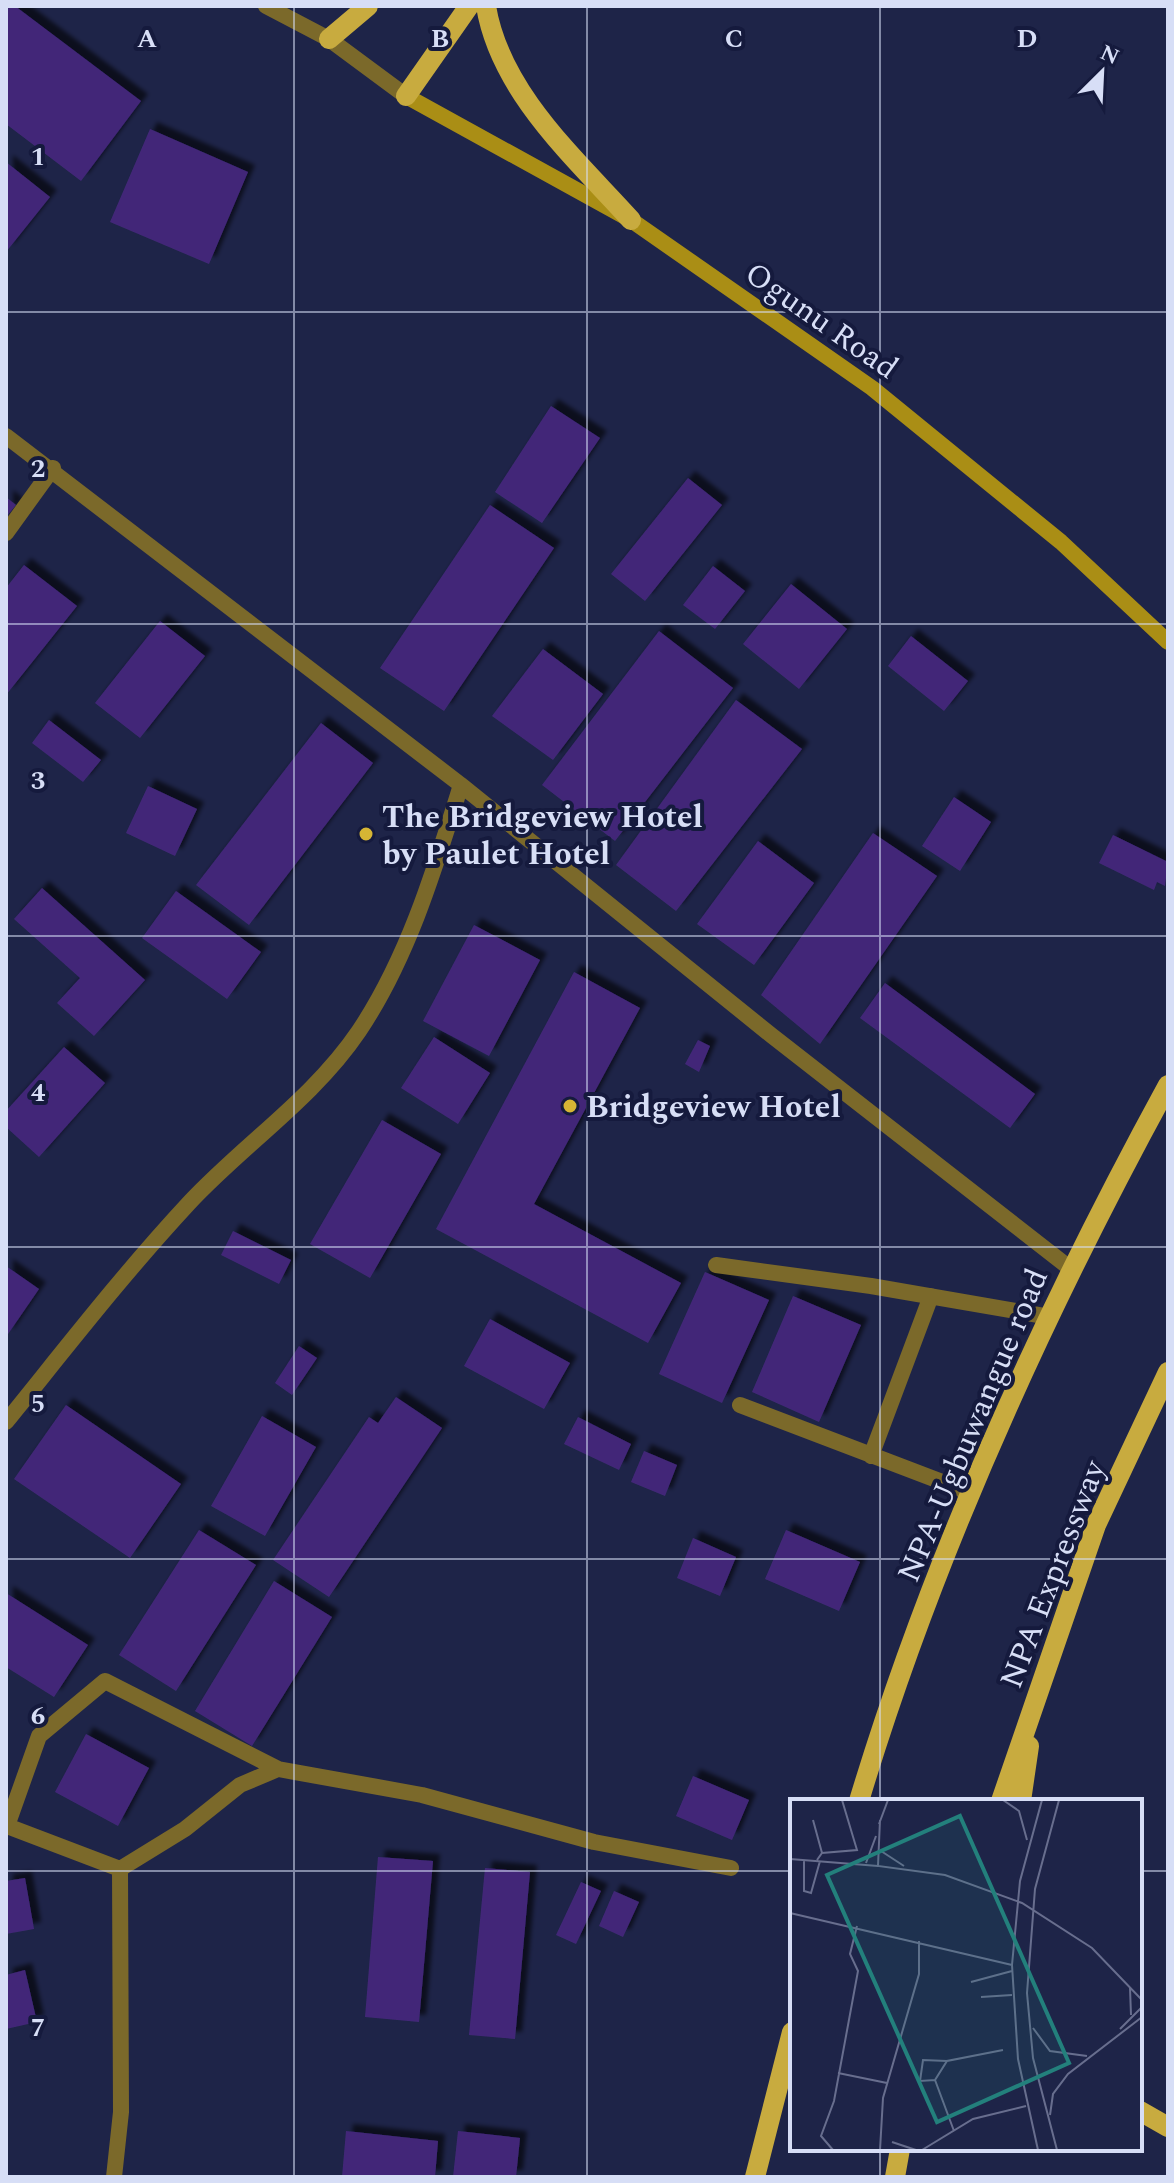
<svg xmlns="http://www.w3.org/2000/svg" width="1174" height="2183" viewBox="0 0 1174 2183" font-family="Spectral,serif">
<defs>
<filter id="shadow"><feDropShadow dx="7" dy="-7" stdDeviation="2" flood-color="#0009"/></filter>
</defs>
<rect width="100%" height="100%" fill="#1e2448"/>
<path fill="#422878" filter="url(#shadow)" d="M6,6H15L141,101L81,181L6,124Z
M150,129L248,172L209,264L110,222Z
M6,162L50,197L6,252Z
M551,406L600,438L542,523L495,492Z
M688,478L722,505L645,601L611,574Z
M6,497L16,505L6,517Z
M490,505L554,548L444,711L380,668Z
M24,565L77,606L6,695V588Z
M713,566L745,591L715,629L683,605Z
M791,584L847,629L799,689L743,644Z
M160,621L205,656L140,738L95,703Z
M659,631L733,688L615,841L542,785Z
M911,636L968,681L944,711L888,666Z
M543,649L603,694L553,760L492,716Z
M736,700L802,749L676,911L616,865Z
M49,720L101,760L83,782L32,743Z
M321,723L373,763L249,925L196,885Z
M148,786L197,809L175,856L126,833Z
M954,797L991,822L960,871L922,846Z
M873,833L937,876L820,1044L761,995Z
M1113,835L1168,862L1165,886L1157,882L1154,890L1099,863Z
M758,841L814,883L754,965L697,924Z
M42,888L145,980L94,1036L57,1003L80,978L14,919Z
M176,891L261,952L227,999L142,938Z
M474,925L540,960L489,1056L423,1021Z
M574,972L640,1008L534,1204L681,1283L648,1343L436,1229Z
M885,983L1035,1094L1010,1128L860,1018Z
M434,1037L490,1073L458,1124L401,1088Z
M698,1040L710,1046L699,1072L685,1064Z
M64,1047L105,1083L39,1157L6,1127V1111Z
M382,1120L441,1154L370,1278L310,1244Z
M233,1231L291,1260L279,1284L221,1255Z
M6,1266L39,1289L6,1337Z
M705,1272L769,1300L722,1403L659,1374Z
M793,1296L861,1325L819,1422L752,1392Z
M490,1319L570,1363L544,1409L464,1366Z
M299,1346L317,1358L292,1395L275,1383Z
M396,1397L442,1428L329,1597L273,1560L369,1417L378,1423Z
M66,1405L181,1484L130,1558L14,1479Z
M262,1416L316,1447L265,1536L211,1506Z
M578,1417L631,1444L619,1470L564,1444Z
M644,1451L677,1465L665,1496L631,1482Z
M199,1530L256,1565L176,1691L119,1655Z
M786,1530L860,1562L839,1611L765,1579Z
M693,1538L736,1557L720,1596L677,1578Z
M274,1581L332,1617L252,1746L195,1711Z
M6,1593L88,1645L54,1697L6,1667Z
M86,1734L149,1768L118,1826L55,1792Z
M693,1776L749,1800L732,1840L676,1816Z
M378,1857L433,1861L419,2022L365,2017Z
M485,1868L530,1872L515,2039L469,2035Z
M25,1878L34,1929L6,1934V1881Z
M581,1882L601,1891L576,1944L556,1935Z
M614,1891L639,1902L623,1937L599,1926Z
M25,1970L37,2022L6,2029V1975Z
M346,2131L438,2141L435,2177H342Z
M458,2131L520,2138L516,2177H453Z"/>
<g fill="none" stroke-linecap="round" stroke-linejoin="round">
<path stroke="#7b692a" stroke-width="16" d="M716,1265L871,1286L1050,1317
M740,1405L971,1493
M871,1456L931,1296"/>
<path stroke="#7b692a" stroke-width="16" d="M6,436L461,785L771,1035L1071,1269
M6,533L53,468
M6,1422C66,1348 124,1273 189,1203C244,1144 313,1099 359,1031C408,958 435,868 461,785
M120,1869L185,1829L240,1785L278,1769L422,1795L594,1842L731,1868
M114,2177L121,2112L120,1869L7,1826L39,1736L105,1681L278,1769"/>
<path stroke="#7b692a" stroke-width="16" d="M266,6L329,39L406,96"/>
<path stroke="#aa8e15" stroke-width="16" d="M406,96L631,220L872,388L1061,542L1168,642"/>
<path stroke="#c8ab3f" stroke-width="20" d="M486,6C500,92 575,158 631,220
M329,39L368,6
M406,96L469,6
M859,1801C934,1552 1044,1312 1168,1085
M1001,1801L1096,1525L1168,1372
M1021,1801L1029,1746
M1140,2111L1168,2127
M755,2177L792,2032
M895,2177L900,2149"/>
</g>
<path fill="none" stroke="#d7def6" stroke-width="2" stroke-opacity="0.55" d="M294,6V2177M587,6V2177M880,6V1801M6,312H1168M6,624H1168M6,936H1168M6,1247H1168M6,1559H1168M6,1871H792M1140,1871H1168M880,2149V2177"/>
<g fill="#d6b534" stroke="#151a3d" stroke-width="3">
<circle cx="366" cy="834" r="8"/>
<circle cx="570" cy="1106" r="8"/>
</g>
<g text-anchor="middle" stroke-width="8" stroke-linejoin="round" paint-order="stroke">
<g font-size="32" fill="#d7def6" stroke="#151a3d">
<text transform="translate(822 320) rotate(35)" y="11">Ogunu Road</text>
<text transform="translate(972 1425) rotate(-67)" y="11">NPA-Ugbuwangue road</text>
<text transform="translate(1052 1574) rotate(-69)" y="11">NPA Expressway</text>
</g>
<g font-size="32" font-weight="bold" fill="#d7def6" stroke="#151a3d" text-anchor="start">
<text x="382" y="827">The Bridgeview Hotel<tspan x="382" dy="37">by Paulet Hotel</tspan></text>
<text x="586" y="1117">Bridgeview Hotel</text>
</g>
</g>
<g transform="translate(790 1799)">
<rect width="352" height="352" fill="#1e2448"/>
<path fill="none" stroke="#686e8e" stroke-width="2" d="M213,1L229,12L237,41M23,21L32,54M90,21L88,67L155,76L232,104L302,149L352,201M89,25L98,1M91,52L114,67M0,60L88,67M14,61V92L21,94L30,62M27,61L32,54L67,51L52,1M76,64L86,37M0,114L222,166M181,183L222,172M340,189L341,216M191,198L222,196M243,229L260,252L297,257M330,230L352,208M157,262L133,261L130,282L145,281L164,332M48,274L97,284M145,281L157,262L213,251M260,316L263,295L278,275L352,218M102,343L126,351M43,351L31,337L44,302L68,172L60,155L67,127M90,351L93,299L129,175V142M132,351L183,320L236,307M248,351L228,260L222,166L230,82L252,1M267,351L243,259L237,194L245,90L269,1"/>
<path fill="#23807c" fill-opacity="0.15" stroke="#23807c" stroke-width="4" d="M170,17L279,264L147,323L37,76Z"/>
<rect width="352" height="352" fill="none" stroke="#d7def6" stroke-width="4"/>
</g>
<g font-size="26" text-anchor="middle" font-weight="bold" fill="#d7def6" stroke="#151a3d" stroke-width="8" stroke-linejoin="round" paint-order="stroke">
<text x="147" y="47">A</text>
<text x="440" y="47">B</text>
<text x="734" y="47">C</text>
<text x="1027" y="47">D</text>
<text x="38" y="165">1</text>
<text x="38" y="477">2</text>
<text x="38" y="789">3</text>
<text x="38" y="1101">4</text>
<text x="38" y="1412">5</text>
<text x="38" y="1724">6</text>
<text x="38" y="2036">7</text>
</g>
<rect width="1174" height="2183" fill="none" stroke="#d7def6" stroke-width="16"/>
<g transform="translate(1102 72) rotate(24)" stroke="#151a3d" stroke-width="6" paint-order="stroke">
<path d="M0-6L14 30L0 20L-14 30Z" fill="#d7def6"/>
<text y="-12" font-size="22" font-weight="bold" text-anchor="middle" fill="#d7def6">N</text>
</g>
</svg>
